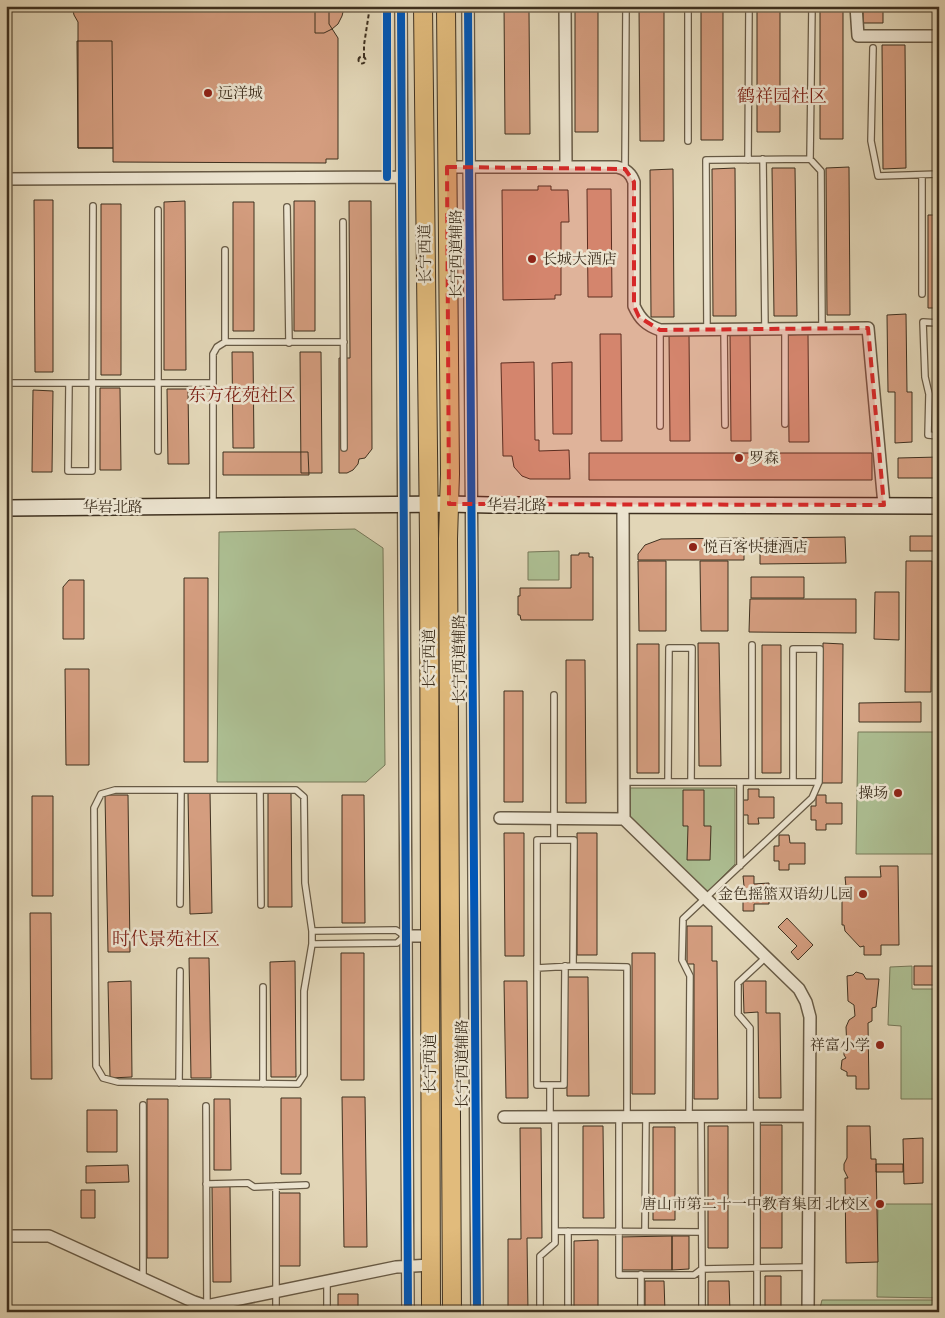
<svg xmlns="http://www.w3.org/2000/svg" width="945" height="1318" viewBox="0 0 945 1318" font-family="'IM FELL French Canon','Noto Serif SC',serif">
<rect width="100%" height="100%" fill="#e2d6b7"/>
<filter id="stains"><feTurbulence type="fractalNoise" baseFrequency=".004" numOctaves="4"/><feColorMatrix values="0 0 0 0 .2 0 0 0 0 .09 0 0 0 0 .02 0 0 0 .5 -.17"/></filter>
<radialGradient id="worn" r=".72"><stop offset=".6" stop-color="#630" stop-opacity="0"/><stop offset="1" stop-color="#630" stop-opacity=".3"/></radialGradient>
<path fill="#adbf93" stroke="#767859" d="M355,529L383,548L385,765L366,782H217L219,532Z
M559,551V580H528V552Z
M858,732H939V854H856Z
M630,788H735V864L706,893L630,819Z
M912,966V989H939V1099H901V1026L888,1025L890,967Z
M878,1204H939V1298L877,1297Z
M822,1300H939V1312H819Z"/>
<path fill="#d49d7f" stroke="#3e301f" d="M72,6H329V24L338,38V159H326V163L113,162V148H78V22L74,15Z
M315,6H344V8L342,16L338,24L332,29L324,33H315Z
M504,6H528L529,11L530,134H505Z
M575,6H598V132H575Z
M639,6H664V141H640Z
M701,6H723V140H701Z
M757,6H780V132H757Z
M820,6H843V139H820Z
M863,6H883V23H863Z
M77,41H112L113,148H78Z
M882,45H905L906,168L883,169Z
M849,167L850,315H827L826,168Z
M735,168L736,316H713L712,169Z
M772,168H795L797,316H774Z
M673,169L674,317H651L650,170Z
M538,186H551V190H568L569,222H561V295H555V299L503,300L502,190H538Z
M587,189H611L612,297H588Z
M935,189H939V308H928V215H935Z
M34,200H53V372H35Z
M185,201L186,370H164V202Z
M294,201H315V331H294Z
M349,201H371L372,449L365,458L359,459L358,464L353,470L347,473H339V358H350Z
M233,202H254V331H233Z
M101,204H121V375H101Z
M906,314L907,392H912V442L895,443V392H888L887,315Z
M730,333H750L751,441H731Z
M600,334H621L622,441H601Z
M669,334H689L690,441H670Z
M808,334L809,442H789L788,335Z
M232,352H253L254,448H233Z
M300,352H321L322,473H301Z
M534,362L535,440H539V451L569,450L570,479H530L522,476L514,467L512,456H503L501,363Z
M572,362V434H553L552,363Z
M100,388H120L121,470H100Z
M167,389H188L189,464H168Z
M33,390L53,391L52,472H32Z
M223,452H308L309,475H223Z
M589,453H872V480H589Z
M939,457V478H898V458Z
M910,536H939V551H910Z
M845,537L846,563L760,564V538Z
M744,538V560H638V554L645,545L661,539Z
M579,553H589V557H593V620H521L520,615H518V596H520V588H571V555H579Z
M638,561H666V631H639Z
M700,561H728V631H701Z
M906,561H932L931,692H905Z
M751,577H804V598H751Z
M184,578H208V762H184Z
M69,580H84V639H63V587Z
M875,592H899V640L874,639Z
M750,599H856V633L749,632Z
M698,643H719L721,766H699Z
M823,643L843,644L842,783H822Z
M637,644H659V773H637Z
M762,645H781V773H762Z
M566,660H585L586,803H566Z
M65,669H89V765H66Z
M504,691H523V802H504Z
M921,702V722H859V703Z
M748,789H759V797H774V818H758L759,824H748V815H743V800H748Z
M683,790H704V826H711L710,860H687L688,826H683Z
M210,792L212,913L190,914L188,793Z
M268,793H291L292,907H268Z
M105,795H128L130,952H108Z
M342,795H364L365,923H342Z
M816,795H826V803H842V824H826V830H816V820H811V806H816Z
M32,796H53V896H32Z
M504,833H524V956H505Z
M577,833H597V955H577Z
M779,835H789L790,843H805V864H789V870H779V861H774V846H779Z
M880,866H898L899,945H881V955H864V946L860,947L845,931L844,925H842V887H846L845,877H881Z
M743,876H754V884L769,883V904H754V911H743V901H739L738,886H744Z
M30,913H51L52,1079H31Z
M787,918L813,945L798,960L791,952L797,946L778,927Z
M687,926H712V961H717L718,1099H694V964H687Z
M341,953H364V1080H341Z
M632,953H655V1094H632Z
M189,958H209L211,1078H191Z
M295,961L296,1077H271L270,962Z
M914,966H939V985H914Z
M856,972L863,974L866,979H879L876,1007L872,1008V1021L868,1023L869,1089H856V1076H847V1072L841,1069L842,1060L846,1058L844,1055V1050L847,1049L846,1027L849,1020L855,1016L854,1005L848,1001L847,976L853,975Z
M566,977H588L589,1096H567Z
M131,981L132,1077L110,1078L108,982Z
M504,981H527L528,1098H506Z
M743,981H766V1013H780L781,1098H759L758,1012L744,1013Z
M342,1097H365L367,1247H344Z
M281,1098H301V1174H281Z
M147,1099H168V1258H147Z
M214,1099H230L231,1170H214Z
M87,1110H117V1152H87Z
M760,1125H782V1248H760Z
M583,1126H603L604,1218H583Z
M708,1126H728V1248H708Z
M847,1126H870L871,1159H876L878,1262L846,1263L845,1178H848L844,1170V1164L847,1158Z
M653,1127H675V1220H653Z
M520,1128H541L542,1238H527L528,1312H508V1239H521Z
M923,1138V1183L904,1184L903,1139Z
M876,1164H903V1172H876Z
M128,1165L129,1182L86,1183V1166Z
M212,1186H230L231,1282H213Z
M81,1190H95V1218H81Z
M275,1193H300V1266H275Z
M672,1236H689V1269L672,1270Z
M672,1236V1270H619V1237Z
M598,1240V1312H574V1241Z
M765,1276H781V1312H765Z
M645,1281H664L665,1312H645Z
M708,1281H729L730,1312H708Z
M338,1294H358V1312H338Z"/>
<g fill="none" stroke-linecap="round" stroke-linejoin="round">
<g stroke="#675a45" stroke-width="8">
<path id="lane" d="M812,6L810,159L821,171L822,328
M873,48L871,141L878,176L939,174V52
M688,141V6
M763,159L765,329
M748,160L749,6
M625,169L626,6
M287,207L289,343
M158,210V451
M343,222L344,448
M225,250V342
M922,294V175
M939,323L923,322L925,377L929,394L928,435L939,436
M724,329L725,425
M785,329V424
M660,330V426
M707,330L706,160L810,159
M6,383H213
M69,384L68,471H92L93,206
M213,504V354L217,347L225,342H344
M752,645V782
M554,695V840
M623,782H819
M668,782L669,648H692L691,782
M740,782V866
M115,790H296L304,797L305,883L312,931V944L304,991V1075L298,1084L118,1082L103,1078L96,1066L94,808L101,794Z
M260,790L261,905
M180,904L181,790
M312,931L396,930L405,936L397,943L312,944
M573,966L574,840H537V968L573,966L627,967V1116
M537,968V1085H564L565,966
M263,987V1084
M179,1083L180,971
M143,1105V1278
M206,1106L207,1312
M550,1116V1085
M555,1116V1231L701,1232
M619,1116V1275H694L702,1269L701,1116
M689,1116L690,976L682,960L683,919L812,798L819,782L820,649H793V782
M750,1116V1028L738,1014V983L765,958
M206,1184L248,1183L254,1187L306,1185
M276,1186V1312
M645,1231L646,1116
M327,1312V1281
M542,1312L540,1307V1256L555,1243V1231
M568,1312V1231
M641,1312V1274
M702,1312V1269L808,1267
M757,1312V1116"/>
</g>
<g stroke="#675a45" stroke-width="14">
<path id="street" d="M401,6L408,1312
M468,6L477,1312
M565,6L566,166
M856,6L858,36H939
M447,167H617C626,169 631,173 634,182V306C640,319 646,325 660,330L868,328L884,505
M6,179L402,177
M623,505L624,819
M500,818L624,819L799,989L806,1002L810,1017L808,1312
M405,936H430
M504,1117L808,1116
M6,1236H49L194,1302L206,1306L396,1267L431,1265"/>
</g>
<g stroke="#3e301f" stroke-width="18">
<path id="secondary" d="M6,508L449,504L490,505L939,506"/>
</g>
<g stroke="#3e301f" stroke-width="20">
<path id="primary" d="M423,6L429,538L431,1312
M446,6L450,474L448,539L452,1312"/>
</g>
<path stroke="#3e301f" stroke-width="2" stroke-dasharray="4 2.5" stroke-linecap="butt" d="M358.5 60a3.5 3.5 0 1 1 7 0a3.5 3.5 0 1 1-7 0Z
M364,57V45L370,6"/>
<use href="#lane" stroke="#ece4d0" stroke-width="5.5"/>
<use href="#street" stroke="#ece4d0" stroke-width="11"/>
<use href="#secondary" stroke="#ece4d0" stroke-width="15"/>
<use href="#primary" stroke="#e1bb7c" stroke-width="18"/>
<g stroke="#ece4d0" stroke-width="11">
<path id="cycleway" d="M401,6L408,1312
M468,6L477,1312
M387,177V6"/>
</g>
<use href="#cycleway" stroke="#0057b8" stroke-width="8"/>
</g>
<path fill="#d62828" fill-opacity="0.2" stroke="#d62828" stroke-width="4" stroke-dasharray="10 6" stroke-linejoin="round" d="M447,167L625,169L634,182V306L639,317L660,330L868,328L884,505L449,504Z"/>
<g fill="#8f2418" stroke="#ece4d0" stroke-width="2">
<circle cx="208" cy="93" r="5"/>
<circle cx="532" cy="259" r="5"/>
<circle cx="739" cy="458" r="5"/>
<circle cx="693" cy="547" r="5"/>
<circle cx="898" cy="793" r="5"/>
<circle cx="863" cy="894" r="5"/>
<circle cx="880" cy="1045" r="5"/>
<circle cx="880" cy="1204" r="5"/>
</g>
<g text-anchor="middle" stroke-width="5" stroke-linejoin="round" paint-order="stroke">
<g font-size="15" fill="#3e301f" stroke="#ece4d0" text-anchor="start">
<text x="218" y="98">远洋城</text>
<text x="542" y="264">长城大酒店</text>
<text x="749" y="463">罗森</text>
<text x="703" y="552">悦百客快捷酒店</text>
<text x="888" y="798" text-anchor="end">操场</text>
<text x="853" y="899" text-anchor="end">金色摇篮双语幼儿园</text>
<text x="870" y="1050" text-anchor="end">祥富小学</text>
<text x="870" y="1209" text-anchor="end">唐山市第二十一中教育集团 北校区</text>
</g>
<g font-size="15" fill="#3e301f" stroke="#ece4d0">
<text transform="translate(425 254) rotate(-91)" y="5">长宁西道</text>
<text transform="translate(456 254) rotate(-90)" y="5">长宁西道辅路</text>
<text x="517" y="510">华岩北路</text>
<text x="113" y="512">华岩北路</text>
<text transform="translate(429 659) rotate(-90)" y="5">长宁西道</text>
<text transform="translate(459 659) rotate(-90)" y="5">长宁西道辅路</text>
<text transform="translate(430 1064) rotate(-90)" y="5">长宁西道</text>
<text transform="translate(462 1064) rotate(-90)" y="5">长宁西道辅路</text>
</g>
<g font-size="18" fill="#7a1f14" stroke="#ece4d0">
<text x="782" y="102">鹤祥园社区</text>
<text x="242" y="401">东方花苑社区</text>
<text x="166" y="945">时代景苑社区</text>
</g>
</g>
<rect width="945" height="1318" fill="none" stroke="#e2d6b7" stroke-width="25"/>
<rect x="8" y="8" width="930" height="1303" fill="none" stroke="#3e301f" stroke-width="2.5"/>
<rect x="12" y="12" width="920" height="1293" fill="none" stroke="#3e301f"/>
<rect width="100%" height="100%" filter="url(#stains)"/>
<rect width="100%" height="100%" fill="url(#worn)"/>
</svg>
